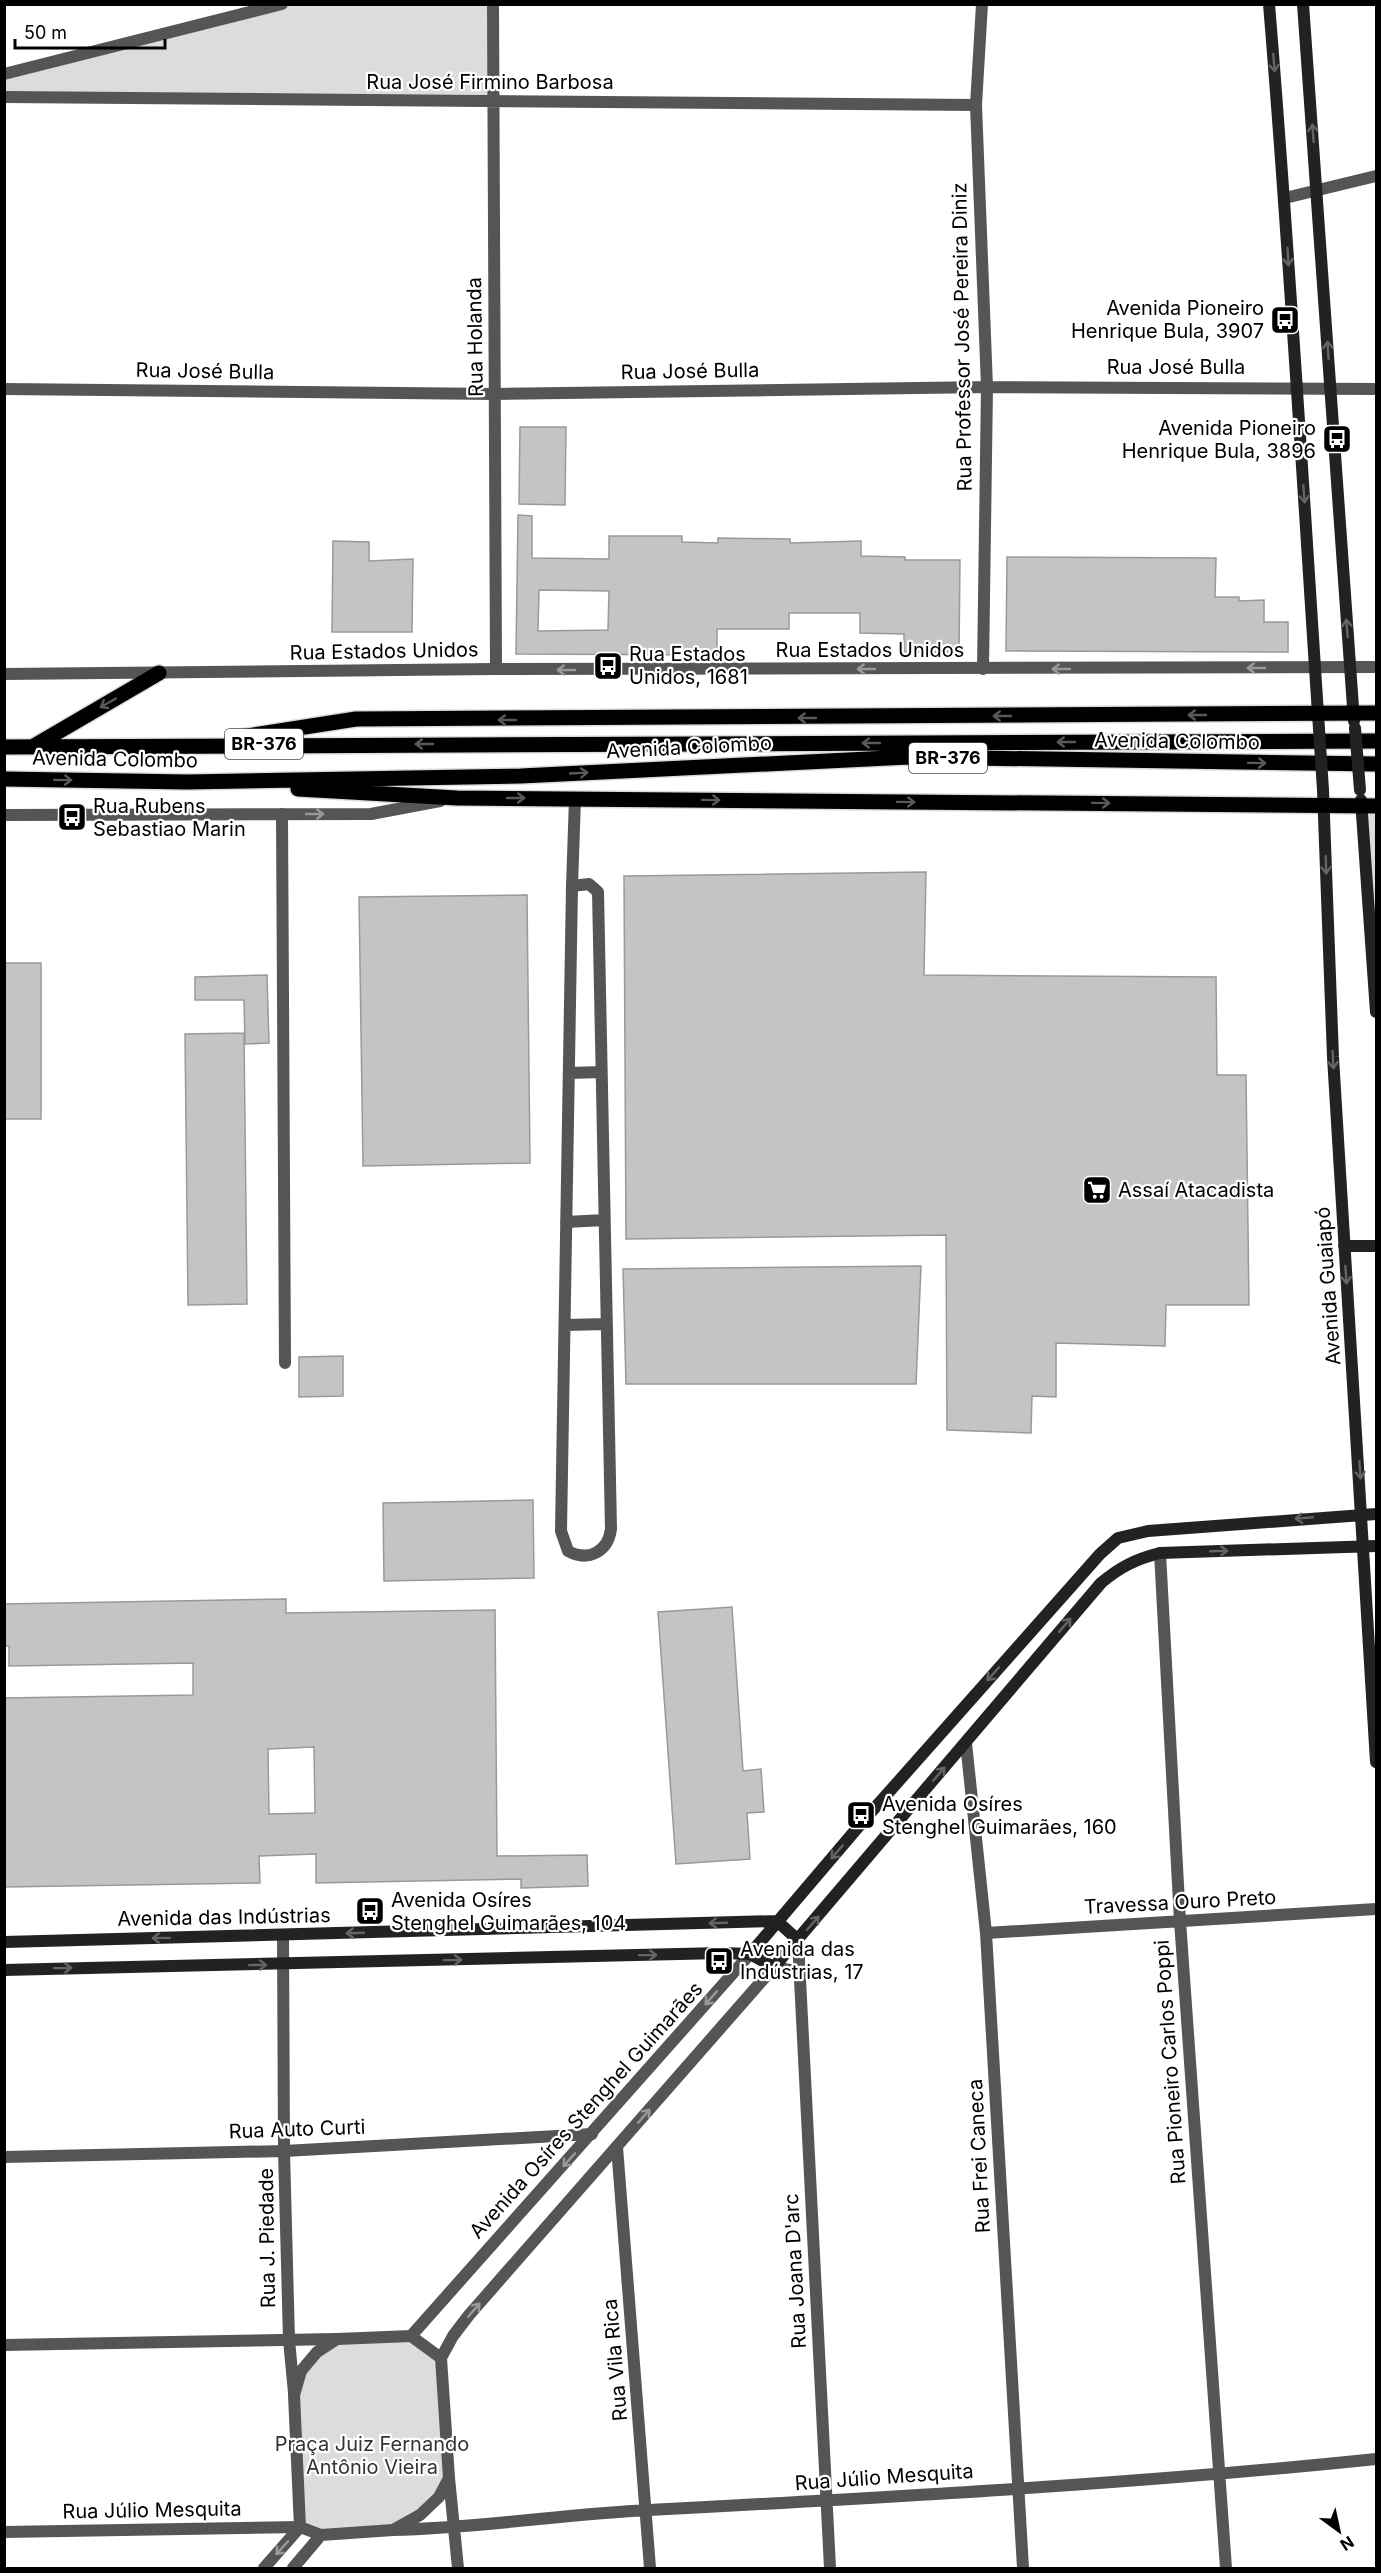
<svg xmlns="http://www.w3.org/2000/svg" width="1381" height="2573" viewBox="0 0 1381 2573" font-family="Inter,sans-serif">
<rect width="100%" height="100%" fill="#fff"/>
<path fill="#dcdcdc" d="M282,5H493L492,101L5,97V74Z
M1362,806H1376V1014Z
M411,2336L441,2358L449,2478L439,2497L393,2530L321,2535L300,2527L294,2395L301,2371L337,2339Z"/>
<path fill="#c4c4c4" stroke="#999" stroke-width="1.5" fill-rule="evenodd" d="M520,427H566L565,505L519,504Z
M518,515L532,516V558L609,559V536H682V542L718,543V538L790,539V543L861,541V556L905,557V560H960L959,652H904V634L860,633V613H789V629H717V655L516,654ZM539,590L609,591L608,630L538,631Z
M333,541L369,542V561L413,559L412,632H332Z
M1007,557L1216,558L1215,597H1239V601L1264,600V622H1288V652L1006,651Z
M926,872L924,975L1216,977L1217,1075H1246L1249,1305H1166L1165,1346L1056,1343V1397L1032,1396L1031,1433L947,1430L946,1235L626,1239L624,876Z
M527,895L530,1163L363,1166L359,897Z
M4,963H41V1119H4Z
M267,975L269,1043L245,1044L244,1000H195V977Z
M244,1033L247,1304L188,1305L185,1034Z
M921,1266L916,1384H626L623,1269Z
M343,1356V1396L299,1397V1357Z
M533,1500L534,1578L384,1581L383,1503Z
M286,1599V1613L495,1610L497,1856L587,1855L588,1886L521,1888V1879L316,1883V1854L259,1856L260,1883L4,1887V1698L193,1695V1663L9,1666V1646H4V1604ZM314,1747L315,1813L269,1814L268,1749Z
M732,1607L743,1771L761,1769L764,1812L747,1813L750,1859L676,1864L658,1612Z"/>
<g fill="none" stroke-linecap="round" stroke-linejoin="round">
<g stroke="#dbdbdb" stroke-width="18">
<path id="primary" d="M241,737L356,719L1376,713
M34,746L159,673
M4,747L1376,741
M4,779L187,782L521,776L908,757L1376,764
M298,789L457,798L1376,806"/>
</g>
<path stroke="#555" stroke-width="12" d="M282,814L285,1363
M572,886L589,884L598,892L611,1529C608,1552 588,1562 568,1551L561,1531L572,886L575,799
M569,1073L601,1072
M566,1222L604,1220
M565,1325L607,1324"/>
<path stroke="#555" stroke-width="12" d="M493,4L496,669
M982,4L976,105L987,387L983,669
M4,97L976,105
M1285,198L1376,176
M4,389L495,394L987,387L1376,389
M1160,1553L1180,1921L1226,2568
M966,1743L986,1933L1023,2568
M986,1933L1376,1909
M283,1935L284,2151L289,2340L294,2393
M798,1940L830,2568
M774,1967L800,1972
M617,2147L650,2568
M4,2157L284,2151L592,2134
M4,2345L337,2339
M449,2478L458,2568
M393,2530C480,2528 564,2514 650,2510C892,2497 1135,2484 1376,2459
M4,2532L300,2527"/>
<path stroke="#555" stroke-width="12" d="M4,74L282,4
M4,674L496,669L1376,667
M4,815L371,814L440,801
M411,2336L441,2358L449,2478L439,2497L420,2515L393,2530L321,2535L300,2527L294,2395L301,2371L317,2352L337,2339Z
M411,2336L750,1954
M441,2358L453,2336L469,2315L774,1967
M264,2568L300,2527
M293,2568L321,2535"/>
<path stroke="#222" stroke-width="12" d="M1269,4C1289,246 1303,487 1319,729
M1303,4L1354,721
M1323,790L1333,1057L1376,1762
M1361,800L1376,1012
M1344,1246H1376
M4,1942L777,1921L798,1940
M750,1954L865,1819L1100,1554L1118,1538L1148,1531L1376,1514
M4,1970L722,1953L750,1954L774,1967L1101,1583C1120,1567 1136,1559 1160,1553L1376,1546"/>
<use href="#primary" stroke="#000" stroke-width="15"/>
<path stroke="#222" stroke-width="12" d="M1355,728L1360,790
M1319,729L1323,790"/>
</g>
<defs><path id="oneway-shaft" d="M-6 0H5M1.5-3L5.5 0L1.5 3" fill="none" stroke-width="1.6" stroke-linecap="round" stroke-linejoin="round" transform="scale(1.5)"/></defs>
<g stroke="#646464">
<use href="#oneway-shaft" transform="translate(1274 63) rotate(85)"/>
<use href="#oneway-shaft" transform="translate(1313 133) rotate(-94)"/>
<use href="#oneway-shaft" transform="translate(1288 257) rotate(87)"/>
<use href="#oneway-shaft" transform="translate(1328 350) rotate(-94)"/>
<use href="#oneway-shaft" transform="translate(1304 494) rotate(86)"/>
<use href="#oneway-shaft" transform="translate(1347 628) rotate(-94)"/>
<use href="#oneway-shaft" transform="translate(1326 865) rotate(88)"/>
<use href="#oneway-shaft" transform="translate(1333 1060) rotate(87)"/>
<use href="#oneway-shaft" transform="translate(1346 1275) rotate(86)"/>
<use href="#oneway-shaft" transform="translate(1360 1470) rotate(86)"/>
<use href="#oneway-shaft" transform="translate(1304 1518) rotate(175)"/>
<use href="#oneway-shaft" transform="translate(1219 1551) rotate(-2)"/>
<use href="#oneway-shaft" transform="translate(1065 1625) rotate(-50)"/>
<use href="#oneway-shaft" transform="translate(993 1674) rotate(132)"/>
<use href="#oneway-shaft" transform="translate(939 1774) rotate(-49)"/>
<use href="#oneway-shaft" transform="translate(837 1852) rotate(131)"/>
<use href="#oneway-shaft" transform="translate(718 1923) rotate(178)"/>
<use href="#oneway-shaft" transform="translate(813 1923) rotate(-49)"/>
<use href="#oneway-shaft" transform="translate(355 1933) rotate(178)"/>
<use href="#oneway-shaft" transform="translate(161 1938) rotate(179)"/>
<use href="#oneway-shaft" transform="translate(648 1955) rotate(-1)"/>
<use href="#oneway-shaft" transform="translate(453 1960) rotate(-1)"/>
<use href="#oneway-shaft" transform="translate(258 1965) rotate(-1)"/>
<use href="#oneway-shaft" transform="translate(63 1968) rotate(-1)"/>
</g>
<g stroke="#999">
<use href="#oneway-shaft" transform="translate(1256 668) rotate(180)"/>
<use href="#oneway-shaft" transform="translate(866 669) rotate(180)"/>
<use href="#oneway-shaft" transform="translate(1061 669) rotate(180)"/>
<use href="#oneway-shaft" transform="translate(566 670) rotate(-180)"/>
<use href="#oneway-shaft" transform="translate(315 814)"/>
<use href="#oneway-shaft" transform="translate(711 1998) rotate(131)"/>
<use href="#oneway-shaft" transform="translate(644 2116) rotate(-49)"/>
<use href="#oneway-shaft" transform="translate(569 2160) rotate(132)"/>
<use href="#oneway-shaft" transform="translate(474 2310) rotate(-49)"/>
<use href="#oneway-shaft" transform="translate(282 2548) rotate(132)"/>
</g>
<g stroke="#595959">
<use href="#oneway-shaft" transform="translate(108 703) rotate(150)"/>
<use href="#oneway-shaft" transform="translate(1197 715) rotate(180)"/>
<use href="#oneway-shaft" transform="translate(1002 716) rotate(180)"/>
<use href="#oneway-shaft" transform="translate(807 718) rotate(180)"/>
<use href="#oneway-shaft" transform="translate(507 720) rotate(-180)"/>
<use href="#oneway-shaft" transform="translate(1066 742) rotate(180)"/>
<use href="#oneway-shaft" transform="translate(871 743) rotate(180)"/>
<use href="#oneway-shaft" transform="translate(424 744) rotate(180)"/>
<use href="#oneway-shaft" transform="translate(1257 763) rotate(1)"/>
<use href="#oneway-shaft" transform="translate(579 773) rotate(-3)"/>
<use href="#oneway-shaft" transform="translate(63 780) rotate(1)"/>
<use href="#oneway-shaft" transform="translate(516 798)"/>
<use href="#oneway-shaft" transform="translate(711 800) rotate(1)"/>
<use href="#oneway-shaft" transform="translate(906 802) rotate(1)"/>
<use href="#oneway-shaft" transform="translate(1101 803) rotate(1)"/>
</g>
<defs>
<g id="bus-square" transform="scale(1.5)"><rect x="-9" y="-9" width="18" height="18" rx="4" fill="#000" stroke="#fff"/><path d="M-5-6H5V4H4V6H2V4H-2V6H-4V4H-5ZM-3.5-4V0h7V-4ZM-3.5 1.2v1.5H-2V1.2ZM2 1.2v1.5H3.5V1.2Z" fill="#fff"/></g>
<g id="supermarket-square" transform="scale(1.5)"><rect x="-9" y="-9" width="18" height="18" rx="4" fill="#000" stroke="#fff"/><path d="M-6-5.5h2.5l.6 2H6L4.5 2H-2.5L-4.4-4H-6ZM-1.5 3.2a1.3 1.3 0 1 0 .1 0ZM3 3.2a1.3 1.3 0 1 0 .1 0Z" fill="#fff"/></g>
</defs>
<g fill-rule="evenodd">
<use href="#bus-square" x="1285" y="320"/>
<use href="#bus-square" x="1337" y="439"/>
<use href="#bus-square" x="608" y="666"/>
<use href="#bus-square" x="72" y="817"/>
<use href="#supermarket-square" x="1097" y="1190"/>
<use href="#bus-square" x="861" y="1815"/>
<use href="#bus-square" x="370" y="1911"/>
<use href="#bus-square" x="719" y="1961"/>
</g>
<g text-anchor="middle" stroke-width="4.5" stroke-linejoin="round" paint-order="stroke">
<g fill="#fff" stroke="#4c4c4c" stroke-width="1.5">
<rect x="225" y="729" width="78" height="30" rx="4.5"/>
<rect x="909" y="743" width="78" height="30" rx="4.5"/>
</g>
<g font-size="18" font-weight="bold" fill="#000">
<text x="264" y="750">BR-376</text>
<text x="948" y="764">BR-376</text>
</g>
<g font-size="20" fill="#000" stroke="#fff">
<text x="490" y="89">Rua José Firmino Barbosa</text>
<text transform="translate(475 337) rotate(-91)" y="7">Rua Holanda</text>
<text transform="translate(962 337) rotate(-91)" y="7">Rua Professor José Pereira Diniz</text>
<text x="1176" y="374">Rua José Bulla</text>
<text transform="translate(205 371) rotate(1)" y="7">Rua José Bulla</text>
<text transform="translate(690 371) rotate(-1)" y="7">Rua José Bulla</text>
<text x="870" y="657">Rua Estados Unidos</text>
<text transform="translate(384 651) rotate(-1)" y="7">Rua Estados Unidos</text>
<text transform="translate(1177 741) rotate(1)" y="7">Avenida Colombo</text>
<text transform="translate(689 747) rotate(-3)" y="7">Avenida Colombo</text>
<text transform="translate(115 759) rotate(1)" y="7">Avenida Colombo</text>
<text transform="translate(1328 1286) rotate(-94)" y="7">Avenida Guaiapó</text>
<text transform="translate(1180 1902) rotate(-3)" y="7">Travessa Ouro Preto</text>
<text transform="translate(224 1917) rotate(-1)" y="7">Avenida das Indústrias</text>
<text transform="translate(1170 2062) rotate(-94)" y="7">Rua Pioneiro Carlos Poppi</text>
<text transform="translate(586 2110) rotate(-48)" y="7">Avenida Osíres Stenghel Guimarães</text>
<text transform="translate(297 2129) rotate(-2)" y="7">Rua Auto Curti</text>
<text transform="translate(979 2156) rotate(-93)" y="7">Rua Frei Caneca</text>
<text transform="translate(267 2238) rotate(-91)" y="7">Rua J. Piedade</text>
<text transform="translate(795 2271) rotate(-93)" y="7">Rua Joana D'arc</text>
<text transform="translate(615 2360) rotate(-95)" y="7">Rua Vila Rica</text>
<text transform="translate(884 2477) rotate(-4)" y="7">Rua Júlio Mesquita</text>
<text transform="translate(152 2510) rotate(-1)" y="7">Rua Júlio Mesquita</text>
</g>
<g font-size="20" fill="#000" stroke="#fff" text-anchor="start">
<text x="1264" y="315" text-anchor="end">Avenida Pioneiro<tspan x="1264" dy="23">Henrique Bula, 3907</tspan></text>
<text x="1316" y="435" text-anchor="end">Avenida Pioneiro<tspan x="1316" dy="23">Henrique Bula, 3896</tspan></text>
<text x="629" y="661">Rua Estados<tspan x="629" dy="23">Unidos, 1681</tspan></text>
<text x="93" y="813">Rua Rubens<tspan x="93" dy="23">Sebastiao Marin</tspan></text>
<text x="1118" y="1197">Assaí Atacadista</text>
<text x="882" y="1811">Avenida Osíres<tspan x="882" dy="23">Stenghel Guimarães, 160</tspan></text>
<text x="391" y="1907">Avenida Osíres<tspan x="391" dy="23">Stenghel Guimarães, 104</tspan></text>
<text x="740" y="1956">Avenida das<tspan x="740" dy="23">Indústrias, 17</tspan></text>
</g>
<g font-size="20" fill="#333" stroke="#fff">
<text x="372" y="2451">Praça Juiz Fernando<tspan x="372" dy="23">Antônio Vieira</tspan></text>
</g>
</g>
<rect width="1381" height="2573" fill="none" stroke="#000000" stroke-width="12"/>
<g transform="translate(1339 2531) rotate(147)" stroke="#ffffff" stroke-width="4.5" paint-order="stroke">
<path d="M0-4.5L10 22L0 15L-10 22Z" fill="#000000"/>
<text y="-9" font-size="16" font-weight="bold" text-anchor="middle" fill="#000000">N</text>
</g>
<path d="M15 39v9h150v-9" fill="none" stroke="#000000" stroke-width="3"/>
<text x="24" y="39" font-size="18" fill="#000000" stroke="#ffffff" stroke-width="4.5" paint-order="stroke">50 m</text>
</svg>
